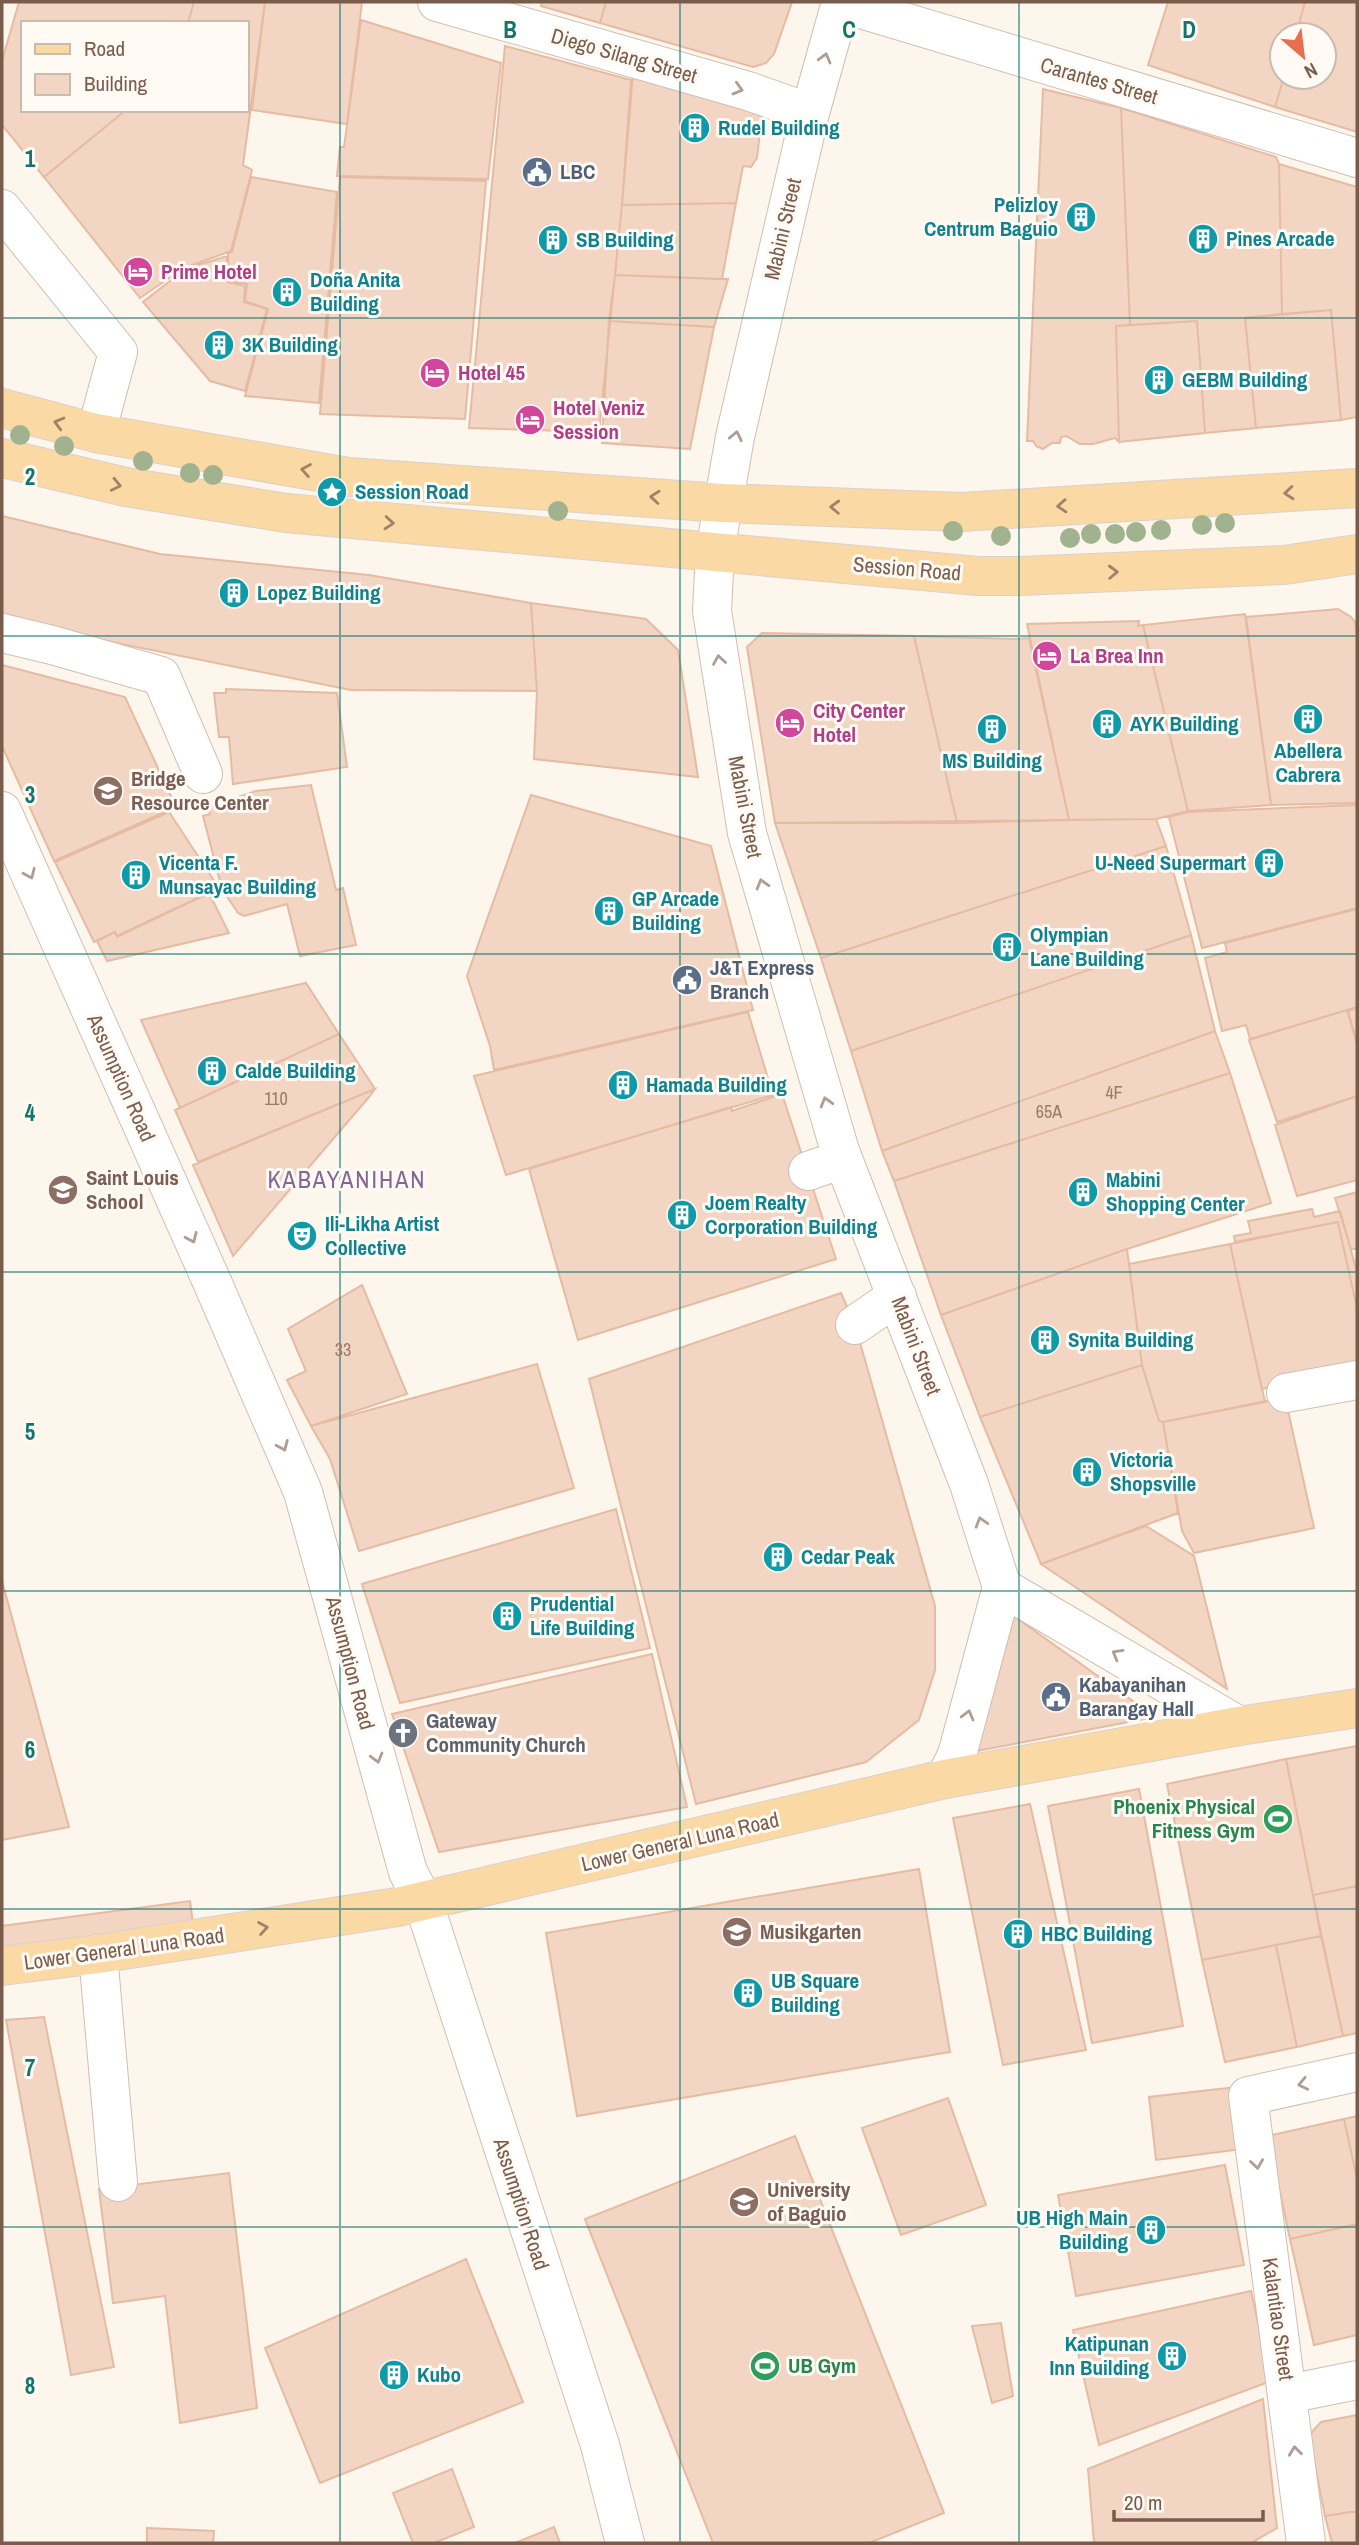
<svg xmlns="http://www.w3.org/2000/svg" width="1359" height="2545" viewBox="0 0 1359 2545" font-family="'Archivo Narrow',sans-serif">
<rect width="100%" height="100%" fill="#fdf6ec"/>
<path fill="#f3d5c3" stroke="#e6bba3" stroke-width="2" d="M19,2H194L188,23H23V110H126L44,177L2,125V61Z
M194,2H265L243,165L252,170L231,251L184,268L140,298L44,177L126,110H247V23H188Z
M265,2H362L347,124L252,110Z
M542,2H606L600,23L541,6Z
M606,2H792L774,54L766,63L753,67L600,23Z
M1168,2H1305L1296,35H1282V77H1284L1275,107L1148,65Z
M1305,2H1357V132L1275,107L1284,77H1324V35H1296Z
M361,20L501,63L488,179L337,176L340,147H344L347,126Z
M505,46L631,80L622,205L599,432L469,428Z
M633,73L762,115L757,158L751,167L743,166L736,203L622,205Z
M1043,89L1121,108L1130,325L1116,326L1119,442L1115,438L1093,444H1080L1066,436L1061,437L1060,443H1052L1043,449L1036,446L1033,441H1027Z
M1121,108L1276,157L1279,164L1282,314L1245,318L1256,428L1205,433L1197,321L1130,325Z
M1279,164L1357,187V417L1341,420L1331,310L1282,314Z
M251,177L337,192L319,403L245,396L268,309L245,301L247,284L229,281L228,253L232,252Z
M340,177L486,181L465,419L320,414Z
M736,203L722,279L615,275L622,205Z
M227,256V282L245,286L244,302L267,309L245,391L210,381L143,302L179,274L198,265Z
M615,275L717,279H728L714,327L609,321Z
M1331,310L1341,420L1256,428L1245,318Z
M609,321L714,327L690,449L602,443Z
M1197,321L1205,433L1119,442L1116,326Z
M2,516L160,554L369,575L531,603L537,691L351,690L2,620Z
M531,603L646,619L678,650L698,777L534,759L537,691Z
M1338,609L1351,617L1355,622L1357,635V803L1271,805L1246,617Z
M1245,614L1271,805L1188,811L1143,625Z
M1139,621L1138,626L1143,625L1188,811L1156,819L1069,820L1027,624Z
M762,633L914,636L957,823H775L747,647Z
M914,636L1015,639L1029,638L1069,820L957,823Z
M2,665L125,697L176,807L54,861L2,746Z
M226,689L337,693L347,767L233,784L229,737H219L214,693H226Z
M311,785L336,890L343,888L356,945L300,956L287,904L244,916L238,913L222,889L203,816L210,814L209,807L256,791Z
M531,795L711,846L753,1010L494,1070L490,1046L467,976Z
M1357,805V908L1202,948L1169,817L1188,812Z
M169,812L219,888L117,936L115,932L94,942L55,862Z
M1156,819L1166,846L821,958L775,823Z
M1166,846L1191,935L851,1051L821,958Z
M209,893L229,933L107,961L97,941L115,932L117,937Z
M1357,909V1007L1250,1039L1246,1025L1222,1031L1205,958L1227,952L1225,943Z
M1191,935L1215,1031L882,1151L851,1051Z
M306,983L339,1034L180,1108L141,1020Z
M1357,1008V1043L1348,1011Z
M1347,1010L1357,1044V1096L1277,1122L1249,1040Z
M748,1012L773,1095L506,1175L474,1076Z
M1215,1031L1230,1073L894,1181L882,1151Z
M339,1034L375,1089L198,1162L175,1110Z
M1230,1073L1271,1203L1127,1249L941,1315L894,1181Z
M375,1089L369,1097L233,1256L193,1165Z
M782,1094L836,1259L578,1340L529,1169L731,1107L732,1111Z
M1357,1096V1180L1297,1196L1275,1125Z
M1357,1192V1249H1351L1335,1198Z
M1312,1209L1314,1217L1340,1211L1357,1272V1309L1338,1222L1235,1242L1234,1236L1251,1233L1248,1221Z
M1338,1222L1357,1309V1368L1262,1389L1230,1244Z
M1230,1244L1265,1402L1163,1422L1159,1421L1142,1365L1129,1264Z
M1127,1249L1142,1365L980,1417L941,1315Z
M362,1285L407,1394L311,1426L287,1380L306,1371L288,1329Z
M841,1293L855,1325L935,1606V1670L919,1720L866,1762L696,1804L589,1379Z
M537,1364L574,1488L359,1551L330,1459L311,1426Z
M1142,1365L1159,1421L1163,1422L1178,1513L1041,1564L980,1417Z
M1285,1397L1314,1528L1194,1553L1182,1531L1163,1422Z
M616,1509L650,1648L400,1703L362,1584Z
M1146,1526L1194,1556L1227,1689L1041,1564Z
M2,1581L69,1827L2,1840Z
M1014,1616L1155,1717L977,1751Z
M652,1654L687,1807L439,1852L392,1714Z
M1357,1746V1886L1313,1895L1286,1759Z
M1286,1759L1321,1936L1202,1960L1167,1784Z
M1139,1789L1183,2026L1092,2043L1048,1806Z
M1030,1804L1086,2050L1003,2065L953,1818Z
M919,1869L950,2052L577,2116L546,1933Z
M1357,1886V2033L1343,2036L1313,1895Z
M190,1901L193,1924L2,1949V1926Z
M1321,1936L1343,2036L1297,2047L1276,1945Z
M1276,1945L1297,2047L1225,2062L1202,1960Z
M44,2017L114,2367L71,2375L6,2020Z
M1236,2087L1243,2149L1156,2160L1149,2097Z
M948,2098L986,2205L901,2235L862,2128Z
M1357,2116V2179L1344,2119Z
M1344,2119L1357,2179V2224L1290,2239L1268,2136Z
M795,2136L944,2513L869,2543H713L585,2219Z
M1225,2165L1244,2265L1076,2296L1058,2195Z
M229,2173L257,2408L180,2423L165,2296L113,2303L99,2189Z
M1357,2224V2335L1314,2345L1290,2239Z
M466,2259L523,2402L320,2483L265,2348Z
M1251,2291L1271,2381L1099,2445L1073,2330Z
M1001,2323L1013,2396L992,2403L972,2326Z
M1263,2399L1277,2528L1251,2543H1094L1088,2469Z
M1357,2415V2511L1325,2516L1310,2440L1311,2433L1321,2422Z
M452,2469L474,2527L434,2543H413L393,2493Z
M1357,2511V2543H1332L1325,2516Z
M554,2527L560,2543H515Z
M147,2528L214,2531L213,2543H147Z"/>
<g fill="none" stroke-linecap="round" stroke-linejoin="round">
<g stroke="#d1beb0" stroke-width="40">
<path id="minor" d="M437,2L748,91L810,113
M841,2L810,113L735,437L715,551L712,611L747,833L840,1151L969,1484L1002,1587L957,1755L945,1779
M841,3L1357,158
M2,209L118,352L96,433
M2,633L52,645L161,676L203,774
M2,811L213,1284L303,1492L408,1872L423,1901L600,2445L625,2543
M808,1171L843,1159
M855,1325L897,1296
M1286,1393L1357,1380
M1002,1587L1239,1726
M98,1954L118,2182
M1288,2394L1357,2380
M1306,2543L1248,2096L1357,2072"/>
</g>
<g stroke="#dad1cd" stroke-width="40">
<path id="major" d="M2,408L96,433L348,477L723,503L961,512L1357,488
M2,458L126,487L286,513L978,576H1020L1284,565L1357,554
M2,1966L98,1954L397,1907L945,1779L1239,1726L1357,1708"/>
</g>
<use href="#minor" stroke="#fff" stroke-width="38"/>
<use href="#major" stroke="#fbd9a5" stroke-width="38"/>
</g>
<g fill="#a0b28e">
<circle cx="20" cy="435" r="10"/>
<circle cx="64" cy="446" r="10"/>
<circle cx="143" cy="461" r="10"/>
<circle cx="190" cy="473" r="10"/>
<circle cx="213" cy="475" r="10"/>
<circle cx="558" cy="511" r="10"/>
<circle cx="1225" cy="523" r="10"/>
<circle cx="1202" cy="525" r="10"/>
<circle cx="1161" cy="530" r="10"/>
<circle cx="953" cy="531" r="10"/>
<circle cx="1136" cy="532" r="10"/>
<circle cx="1091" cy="534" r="10"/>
<circle cx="1115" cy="534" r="10"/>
<circle cx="1001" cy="536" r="10"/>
<circle cx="1070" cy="538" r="10"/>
</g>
<defs><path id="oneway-chevron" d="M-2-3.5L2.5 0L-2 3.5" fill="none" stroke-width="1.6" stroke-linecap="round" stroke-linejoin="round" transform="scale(1.75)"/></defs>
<g stroke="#af9d94">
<use href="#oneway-chevron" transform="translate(825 58) rotate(-75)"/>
<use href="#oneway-chevron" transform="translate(738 89) rotate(16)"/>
<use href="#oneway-chevron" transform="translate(736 436) rotate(-78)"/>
<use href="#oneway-chevron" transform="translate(719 660) rotate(-99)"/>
<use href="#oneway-chevron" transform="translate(30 874) rotate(66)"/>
<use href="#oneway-chevron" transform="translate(762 884) rotate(-106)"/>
<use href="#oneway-chevron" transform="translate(826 1102) rotate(-106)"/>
<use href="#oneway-chevron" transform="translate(192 1238) rotate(66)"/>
<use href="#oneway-chevron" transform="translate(283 1446) rotate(67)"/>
<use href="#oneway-chevron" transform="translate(981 1522) rotate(-107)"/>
<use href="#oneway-chevron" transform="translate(1117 1654) rotate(-150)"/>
<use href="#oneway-chevron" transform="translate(968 1715) rotate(-75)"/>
<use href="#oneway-chevron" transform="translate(377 1758) rotate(75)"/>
<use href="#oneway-chevron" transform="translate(1303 2084) rotate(168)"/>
<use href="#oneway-chevron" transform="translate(1257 2164) rotate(82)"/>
<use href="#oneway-chevron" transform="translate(1295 2451) rotate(-97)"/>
</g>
<g stroke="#a18267">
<use href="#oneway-chevron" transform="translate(59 423) rotate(-165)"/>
<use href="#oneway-chevron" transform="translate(306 470) rotate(-170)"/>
<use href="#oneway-chevron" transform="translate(116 485) rotate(13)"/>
<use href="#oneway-chevron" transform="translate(1289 493) rotate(175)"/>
<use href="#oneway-chevron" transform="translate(655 497) rotate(-175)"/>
<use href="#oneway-chevron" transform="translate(1062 506) rotate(176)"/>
<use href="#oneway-chevron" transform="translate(835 507) rotate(-178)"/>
<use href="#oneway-chevron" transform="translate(389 523) rotate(5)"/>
<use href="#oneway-chevron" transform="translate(1113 572) rotate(-2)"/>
<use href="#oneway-chevron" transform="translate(263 1928) rotate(-9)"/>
</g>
<path fill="none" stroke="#0f766e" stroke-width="2" stroke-opacity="0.55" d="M340,2V2543M680,2V2543M1019,2V2543M2,318H1357M2,636H1357M2,954H1357M2,1272H1357M2,1591H1357M2,1909H1357M2,2227H1357"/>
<defs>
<g id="building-disc" transform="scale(1.575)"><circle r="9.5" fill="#0f9aa8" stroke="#fffaf3"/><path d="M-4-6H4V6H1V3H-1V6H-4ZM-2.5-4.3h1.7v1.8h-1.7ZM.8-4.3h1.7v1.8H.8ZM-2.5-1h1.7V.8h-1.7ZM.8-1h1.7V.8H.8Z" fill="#fff"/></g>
<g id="civic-disc" transform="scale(1.575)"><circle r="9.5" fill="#5c6f8a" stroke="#fffaf3"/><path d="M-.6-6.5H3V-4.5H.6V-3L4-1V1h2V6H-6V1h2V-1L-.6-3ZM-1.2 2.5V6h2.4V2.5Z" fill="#fff"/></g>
<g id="hotel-disc" transform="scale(1.575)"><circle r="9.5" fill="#d1479c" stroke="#fffaf3"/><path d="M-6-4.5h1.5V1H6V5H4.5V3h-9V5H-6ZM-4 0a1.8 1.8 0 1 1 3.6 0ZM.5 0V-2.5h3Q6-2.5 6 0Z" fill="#fff"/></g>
<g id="sight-disc" transform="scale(1.575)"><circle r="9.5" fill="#0f9aa8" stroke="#fffaf3"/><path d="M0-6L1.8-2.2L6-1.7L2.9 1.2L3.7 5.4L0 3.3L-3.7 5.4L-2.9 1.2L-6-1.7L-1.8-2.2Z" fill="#fff"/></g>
<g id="school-disc" transform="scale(1.575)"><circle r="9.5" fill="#8d6e63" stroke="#fffaf3"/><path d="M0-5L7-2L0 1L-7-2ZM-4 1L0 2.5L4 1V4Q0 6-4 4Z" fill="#fff"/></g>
<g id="theatre-disc" transform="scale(1.575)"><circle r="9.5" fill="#0f9aa8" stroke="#fffaf3"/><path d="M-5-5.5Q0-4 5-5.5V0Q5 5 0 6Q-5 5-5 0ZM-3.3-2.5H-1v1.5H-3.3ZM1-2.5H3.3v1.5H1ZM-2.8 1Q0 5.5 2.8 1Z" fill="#fff"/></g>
<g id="church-disc" transform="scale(1.575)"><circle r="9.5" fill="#6b7280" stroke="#fffaf3"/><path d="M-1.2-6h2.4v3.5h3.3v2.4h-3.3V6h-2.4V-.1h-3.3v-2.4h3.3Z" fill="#fff"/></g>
<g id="stadium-disc" transform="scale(1.575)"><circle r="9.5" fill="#2e9e5b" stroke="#fffaf3"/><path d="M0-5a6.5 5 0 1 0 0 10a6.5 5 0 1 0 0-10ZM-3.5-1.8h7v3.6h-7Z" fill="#fff"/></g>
<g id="university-disc" transform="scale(1.575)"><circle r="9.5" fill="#8d6e63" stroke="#fffaf3"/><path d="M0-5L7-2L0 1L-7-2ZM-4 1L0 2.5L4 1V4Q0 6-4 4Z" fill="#fff"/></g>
</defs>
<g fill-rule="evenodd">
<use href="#building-disc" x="695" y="128"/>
<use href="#civic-disc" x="537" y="172"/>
<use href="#building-disc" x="1081" y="217"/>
<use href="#building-disc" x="1203" y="239"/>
<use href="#building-disc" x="553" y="240"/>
<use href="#hotel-disc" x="138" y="272"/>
<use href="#building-disc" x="287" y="292"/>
<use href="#building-disc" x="219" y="345"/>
<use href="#hotel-disc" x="435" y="373"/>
<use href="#building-disc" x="1159" y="380"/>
<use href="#hotel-disc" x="530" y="420"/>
<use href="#sight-disc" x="332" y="492"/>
<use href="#building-disc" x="234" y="593"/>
<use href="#hotel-disc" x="1047" y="656"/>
<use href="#building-disc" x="1308" y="719"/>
<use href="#hotel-disc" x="790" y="723"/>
<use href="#building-disc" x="1107" y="724"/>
<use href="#building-disc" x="992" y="729"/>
<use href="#school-disc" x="108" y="791"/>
<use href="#building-disc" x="1269" y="863"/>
<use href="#building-disc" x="136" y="875"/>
<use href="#building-disc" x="609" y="911"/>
<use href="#building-disc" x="1007" y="947"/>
<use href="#civic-disc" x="687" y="980"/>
<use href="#building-disc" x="212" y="1071"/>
<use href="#building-disc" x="623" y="1085"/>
<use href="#school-disc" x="63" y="1190"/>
<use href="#building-disc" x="1083" y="1192"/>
<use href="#building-disc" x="682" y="1215"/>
<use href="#theatre-disc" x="302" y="1236"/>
<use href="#building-disc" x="1045" y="1340"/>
<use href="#building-disc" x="1087" y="1472"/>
<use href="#building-disc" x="778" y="1557"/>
<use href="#building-disc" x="507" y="1616"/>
<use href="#civic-disc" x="1056" y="1697"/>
<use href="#church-disc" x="403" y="1733"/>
<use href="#stadium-disc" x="1278" y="1819"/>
<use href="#school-disc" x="737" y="1932"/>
<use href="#building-disc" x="1018" y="1934"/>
<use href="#building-disc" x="748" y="1993"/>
<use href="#university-disc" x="744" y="2202"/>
<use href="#building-disc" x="1151" y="2230"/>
<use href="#building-disc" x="1172" y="2356"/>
<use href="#stadium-disc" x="765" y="2366"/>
<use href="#building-disc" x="394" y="2375"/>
</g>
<g text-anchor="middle" stroke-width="6" stroke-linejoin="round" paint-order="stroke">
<g font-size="18" fill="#987a6a">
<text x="1114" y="1099">4F</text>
<text x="276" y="1105">110</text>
<text x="1049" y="1118">65A</text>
<text x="343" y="1356">33</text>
</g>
<g font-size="21" fill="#7a5c4d" stroke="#fffaf3">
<text transform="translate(624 56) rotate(16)" y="7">Diego Silang Street</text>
<text transform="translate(1099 81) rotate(16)" y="7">Carantes Street</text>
<text transform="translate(783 229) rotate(-77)" y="7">Mabini Street</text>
<text transform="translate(907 569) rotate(5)" y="7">Session Road</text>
<text transform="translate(745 807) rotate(79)" y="7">Mabini Street</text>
<text transform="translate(121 1078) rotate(66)" y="7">Assumption Road</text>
<text transform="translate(916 1346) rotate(69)" y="7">Mabini Street</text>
<text transform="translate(350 1663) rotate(75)" y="7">Assumption Road</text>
<text transform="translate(680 1842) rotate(-13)" y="7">Lower General Luna Road</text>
<text transform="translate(124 1949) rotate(-8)" y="7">Lower General Luna Road</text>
<text transform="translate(521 2204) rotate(72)" y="7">Assumption Road</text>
<text transform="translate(1278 2319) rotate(82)" y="7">Kalantiao Street</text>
</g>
<g font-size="21" font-weight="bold" fill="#0d838f" stroke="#fffaf3" text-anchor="start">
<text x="718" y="135">Rudel Building</text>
<text x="1058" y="212" text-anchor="end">Pelizloy<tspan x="1058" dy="24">Centrum Baguio</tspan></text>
<text x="1226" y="246">Pines Arcade</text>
<text x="576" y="247">SB Building</text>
<text x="310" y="287">Doña Anita<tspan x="310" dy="24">Building</tspan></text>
<text x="242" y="352">3K Building</text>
<text x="1182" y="387">GEBM Building</text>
<text x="355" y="499">Session Road</text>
<text x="257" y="600">Lopez Building</text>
<text x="1130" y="731">AYK Building</text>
<text x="1308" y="758" text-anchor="middle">Abellera<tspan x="1308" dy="24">Cabrera</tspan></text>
<text x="992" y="768" text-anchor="middle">MS Building</text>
<text x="159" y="870">Vicenta F.<tspan x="159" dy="24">Munsayac Building</tspan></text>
<text x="1246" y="870" text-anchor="end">U-Need Supermart</text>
<text x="632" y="906">GP Arcade<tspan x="632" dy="24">Building</tspan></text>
<text x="1030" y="942">Olympian<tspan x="1030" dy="24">Lane Building</tspan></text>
<text x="235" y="1078">Calde Building</text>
<text x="646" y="1092">Hamada Building</text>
<text x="1106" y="1187">Mabini<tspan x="1106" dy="24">Shopping Center</tspan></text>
<text x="705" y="1210">Joem Realty<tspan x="705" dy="24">Corporation Building</tspan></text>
<text x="325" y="1231">Ili-Likha Artist<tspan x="325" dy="24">Collective</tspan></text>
<text x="1068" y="1347">Synita Building</text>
<text x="1110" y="1467">Victoria<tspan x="1110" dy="24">Shopsville</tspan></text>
<text x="801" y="1564">Cedar Peak</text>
<text x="530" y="1611">Prudential<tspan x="530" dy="24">Life Building</tspan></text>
<text x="1041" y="1941">HBC Building</text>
<text x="771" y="1988">UB Square<tspan x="771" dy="24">Building</tspan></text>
<text x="1128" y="2225" text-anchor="end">UB High Main<tspan x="1128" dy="24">Building</tspan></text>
<text x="1149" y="2351" text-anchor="end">Katipunan<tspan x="1149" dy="24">Inn Building</tspan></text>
<text x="417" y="2382">Kubo</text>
</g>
<g font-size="21" font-weight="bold" fill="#4e5e75" stroke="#fffaf3" text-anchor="start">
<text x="560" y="179">LBC</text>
<text x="710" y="975">J&amp;T Express<tspan x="710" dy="24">Branch</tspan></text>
<text x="1079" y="1692">Kabayanihan<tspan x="1079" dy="24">Barangay Hall</tspan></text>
</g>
<g font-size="21" font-weight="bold" fill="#b23c85" stroke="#fffaf3" text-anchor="start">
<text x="161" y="279">Prime Hotel</text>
<text x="458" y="380">Hotel 45</text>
<text x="553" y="415">Hotel Veniz<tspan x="553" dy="24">Session</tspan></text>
<text x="1070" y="663">La Brea Inn</text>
<text x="813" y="718">City Center<tspan x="813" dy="24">Hotel</tspan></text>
</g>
<g font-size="21" font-weight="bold" fill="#785e54" stroke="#fffaf3" text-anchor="start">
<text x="131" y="786">Bridge<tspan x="131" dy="24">Resource Center</tspan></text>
<text x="86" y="1185">Saint Louis<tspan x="86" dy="24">School</tspan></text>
<text x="760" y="1939">Musikgarten</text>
<text x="767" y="2197">University<tspan x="767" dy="24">of Baguio</tspan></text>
</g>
<g font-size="21" font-weight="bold" fill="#5b616d" stroke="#fffaf3" text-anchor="start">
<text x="426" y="1728">Gateway<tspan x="426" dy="24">Community Church</tspan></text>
</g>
<g font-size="21" font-weight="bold" fill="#27864d" stroke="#fffaf3" text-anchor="end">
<text x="1255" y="1814">Phoenix Physical<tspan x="1255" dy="24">Fitness Gym</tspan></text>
<text x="788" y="2373" text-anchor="start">UB Gym</text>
</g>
<g font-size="24" letter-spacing="2" fill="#846695" stroke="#fffaf3">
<text x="347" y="1188">KABAYANIHAN</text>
</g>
</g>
<g font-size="23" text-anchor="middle" font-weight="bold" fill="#0f766e" stroke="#fffaf3" stroke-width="6" stroke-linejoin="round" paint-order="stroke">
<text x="510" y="38">B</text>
<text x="849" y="38">C</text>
<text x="1189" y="38">D</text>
<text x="30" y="167">1</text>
<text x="30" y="485">2</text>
<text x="30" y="803">3</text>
<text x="30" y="1121">4</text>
<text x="30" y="1440">5</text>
<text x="30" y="1758">6</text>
<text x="30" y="2076">7</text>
<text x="30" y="2394">8</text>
</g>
<rect width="1359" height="2545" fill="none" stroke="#7a5c4d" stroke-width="7"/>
<rect x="21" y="21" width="228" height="91" fill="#fffaf3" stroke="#cabbb1" stroke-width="2"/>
<rect x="35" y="44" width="35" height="10" fill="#fbd9a5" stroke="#cabbb1" stroke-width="2"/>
<text x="84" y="56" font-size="21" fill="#7a5c4d">Road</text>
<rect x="35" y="74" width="35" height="21" fill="#f3d5c3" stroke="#cabbb1" stroke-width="2"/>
<text x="84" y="91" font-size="21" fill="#7a5c4d">Building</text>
<g transform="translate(1303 56) rotate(152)"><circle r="33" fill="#fffaf3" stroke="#cabbb1" stroke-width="2"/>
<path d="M0-5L12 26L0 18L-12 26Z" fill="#e76f51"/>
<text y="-10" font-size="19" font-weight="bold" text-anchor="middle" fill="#7a5c4d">N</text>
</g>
<path d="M1114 2510v10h149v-10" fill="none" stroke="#7a5c4d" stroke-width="3.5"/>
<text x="1124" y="2510" font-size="21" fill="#7a5c4d" stroke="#fffaf3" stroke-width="5" paint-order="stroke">20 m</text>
</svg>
